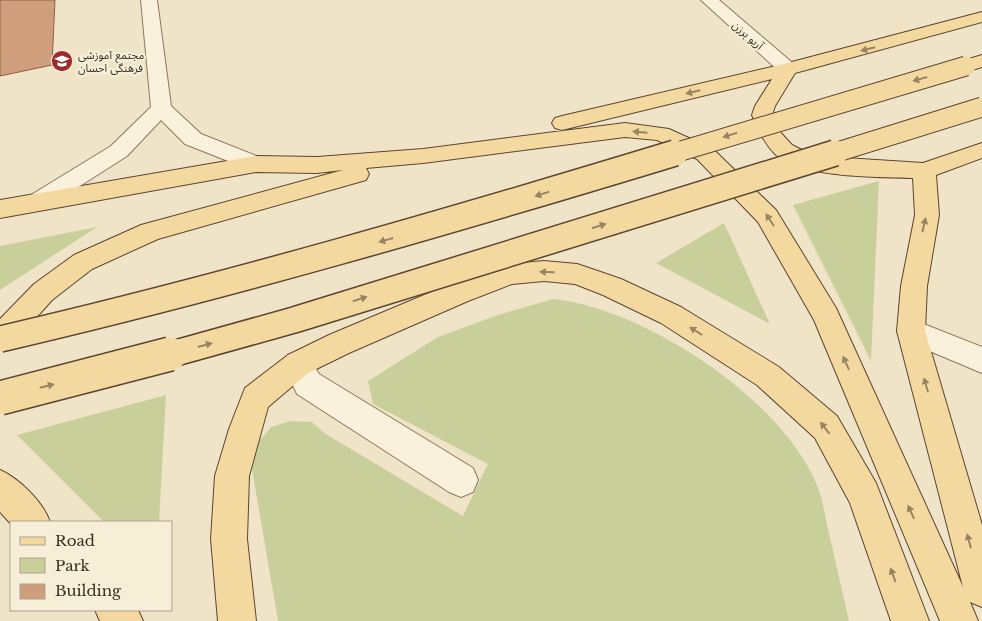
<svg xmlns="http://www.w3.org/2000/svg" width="982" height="621" viewBox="0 0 982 621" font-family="'Libre Baskerville','Noto Sans Arabic',serif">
<rect width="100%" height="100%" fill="#f0e4c8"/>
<path fill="#c9cf9b" d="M879,181L871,361L793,205Z
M724,223L770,324L656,263Z
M97,227L0,290V246Z
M553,299C644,308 785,400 818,488C823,501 825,515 828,529C835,559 842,590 849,621H278L252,469L256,445L271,427L290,421L312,422L324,433L463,516L488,464L373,404L368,381L438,337L498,315Z
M166,395L159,522H104L17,435Z"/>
<path fill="#cf9f7d" stroke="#8d5f41" d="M0,0H55L52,65L0,76Z"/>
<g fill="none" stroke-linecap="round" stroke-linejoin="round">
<g stroke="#8d765c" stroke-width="2">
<path id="minor" d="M141,0H157L171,106L201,134L264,159L267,164L264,169L256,172L185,144L161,120L127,156L47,207L39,209L31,207L27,201L31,195L111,146L151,107Z
M701,0H719L795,65L798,69L795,73L788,75L781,73Z
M911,319L982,347V373L901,339L897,331L901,323Z
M298,351L308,355L319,374L473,468L478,480L473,492L461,497L449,492L297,394L283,364L288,355Z"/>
</g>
<g stroke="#5b4430" stroke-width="2">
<path id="major" d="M982,12V22L795,73L775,106L772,115L781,133L792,145L814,156L923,163L982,143V158L936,175L939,215L927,286L925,331L982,525V607L970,602L978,621H940L814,320L758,222L697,159L657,140L625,137L423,163L366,168L369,174L366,180L158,239L92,269L52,300L10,347L0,350V319L34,284L74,255L141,225L343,170L317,173L256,172L0,218V200L256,156L317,157L423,149L625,123L669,129L713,149L776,210L836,308L963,587L897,331L901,286L915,215L913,178C878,177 802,178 775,154C764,143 758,129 752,115L755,106L772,79L562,130L555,128L552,123L555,118L562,116L784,64Z
M982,55V67L966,72L959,70L956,66L959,62Z
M544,261L577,264L586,267L621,279L681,307L779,367L837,416L876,483L929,621H891L850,503L815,438L757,385L661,323L603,295L575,284L544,281L512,284L468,301L349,353L308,373L268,407L249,476L247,539L256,621H218L211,539L215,476L229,429L245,388L288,355L329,335L448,285L511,264Z
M0,470C20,479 43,502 50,522H11V524L0,512Z
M95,610H138L143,621H100Z"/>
</g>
<use href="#minor" fill="#faf1dc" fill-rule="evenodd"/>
<use href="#major" fill="#f3d9a0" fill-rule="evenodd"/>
<g stroke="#5b4430" stroke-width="21" stroke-linecap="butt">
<path id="major-bridge-far2" d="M671,154L966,66
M831,154L982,107"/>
</g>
<g stroke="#5b4430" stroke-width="28" stroke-linecap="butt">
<path id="major-bridge-far1" d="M0,339C228,286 451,221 675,153
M165,356L294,320L835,153"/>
</g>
<g stroke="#5b4430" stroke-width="36" stroke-linecap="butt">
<path id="major-bridge" d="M0,398L170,354"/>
</g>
<use href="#major-bridge-far2" stroke="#f3d9a0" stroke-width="19"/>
<use href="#major-bridge-far1" stroke="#f3d9a0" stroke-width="25"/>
<use href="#major-bridge" stroke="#f3d9a0" stroke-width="33"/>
</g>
<defs><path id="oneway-solid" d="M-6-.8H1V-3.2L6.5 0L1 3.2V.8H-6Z" transform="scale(1.25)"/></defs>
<g fill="#988460">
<use href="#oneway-solid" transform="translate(868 49) rotate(166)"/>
<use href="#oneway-solid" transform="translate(920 79) rotate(164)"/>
<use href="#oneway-solid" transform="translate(693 92) rotate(167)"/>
<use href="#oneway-solid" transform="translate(640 132) rotate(-175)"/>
<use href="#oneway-solid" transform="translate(730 135) rotate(163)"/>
<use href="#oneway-solid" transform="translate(542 194) rotate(163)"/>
<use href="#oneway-solid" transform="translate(770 220) rotate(-123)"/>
<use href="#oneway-solid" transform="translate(924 225) rotate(-77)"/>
<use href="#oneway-solid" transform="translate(599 226) rotate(-17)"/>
<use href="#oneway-solid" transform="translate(386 240) rotate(164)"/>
<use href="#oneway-solid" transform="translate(547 272) rotate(-178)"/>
<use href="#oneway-solid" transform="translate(360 299) rotate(-18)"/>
<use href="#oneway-solid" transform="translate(696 331) rotate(-148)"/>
<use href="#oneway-solid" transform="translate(205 345) rotate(-15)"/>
<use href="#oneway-solid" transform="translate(846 363) rotate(-114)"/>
<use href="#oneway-solid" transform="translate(926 385) rotate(-106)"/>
<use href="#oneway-solid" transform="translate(47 386) rotate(-14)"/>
<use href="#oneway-solid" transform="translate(825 428) rotate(-128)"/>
<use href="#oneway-solid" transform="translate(911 512) rotate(-114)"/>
<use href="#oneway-solid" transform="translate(969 541) rotate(-105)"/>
<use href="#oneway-solid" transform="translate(893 575) rotate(-110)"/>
</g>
<defs>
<g id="school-disc" transform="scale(1.125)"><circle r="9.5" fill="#9e2a2b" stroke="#f7eed8"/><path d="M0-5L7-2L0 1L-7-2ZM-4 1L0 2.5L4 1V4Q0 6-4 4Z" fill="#fff"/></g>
</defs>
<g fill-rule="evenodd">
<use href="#school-disc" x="62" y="61"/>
</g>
<g text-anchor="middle" stroke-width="4.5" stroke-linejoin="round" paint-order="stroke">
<g font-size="11" fill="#3d2e20" stroke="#f7eed8">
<text transform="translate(748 35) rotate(41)" y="4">آریو برزن</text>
</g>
<g font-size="11" fill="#3d2e20" stroke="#f7eed8" text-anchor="start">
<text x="78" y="59">مجتمع آموزشی<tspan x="78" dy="13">فرهنگی احسان</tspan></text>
</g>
</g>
<rect x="10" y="521" width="162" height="90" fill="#f7eed8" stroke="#ada18e"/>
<rect x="20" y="537" width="25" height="8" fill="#f3d9a0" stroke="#ada18e"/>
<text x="55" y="546" font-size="15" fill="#3d2e20">Road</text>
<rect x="20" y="558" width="25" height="15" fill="#c9cf9b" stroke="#ada18e"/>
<text x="55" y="571" font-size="15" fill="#3d2e20">Park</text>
<rect x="20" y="584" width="25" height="15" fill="#cf9f7d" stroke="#ada18e"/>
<text x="55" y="596" font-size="15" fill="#3d2e20">Building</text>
</svg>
